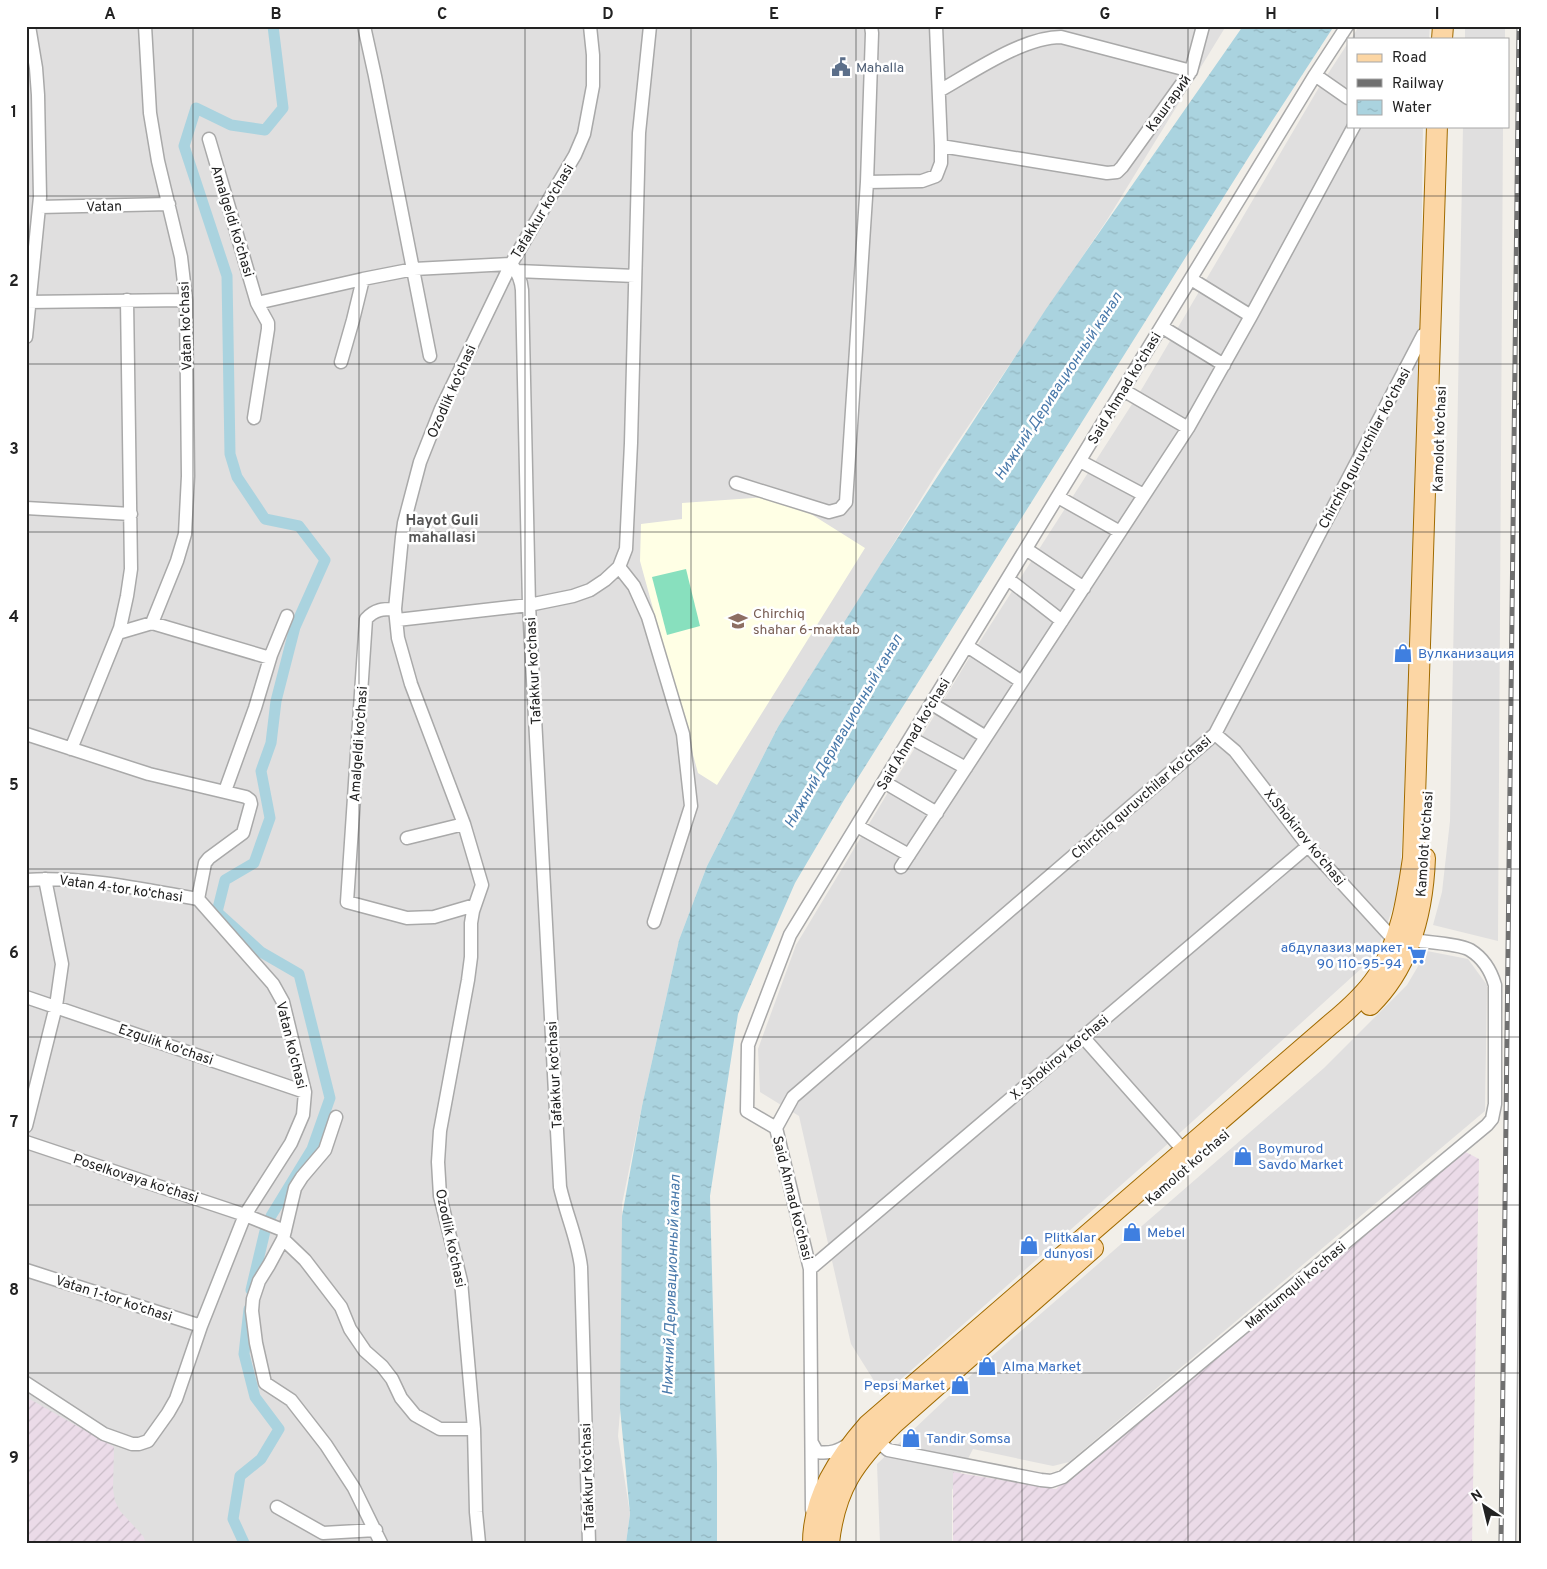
<svg xmlns="http://www.w3.org/2000/svg" width="1547" height="1569" viewBox="0 0 1547 1569" font-family="Overpass,sans-serif">
<defs>
<pattern id="industrial-furrows" width="10" height="10" patternUnits="userSpaceOnUse" patternTransform="scale(1.25)"><rect width="10" height="10" fill="#ebdbe8"/><path d="M-1 1l2-2M0 10L10 0M9 11l2-2" fill="none" stroke="#c9bcc7"/></pattern>
<pattern id="water-ripples" width="26" height="14" patternUnits="userSpaceOnUse" patternTransform="scale(1.25)"><rect width="26" height="14" fill="#aad3df"/><path d="M2 4q2-2 4 0t4 0M15 11q2-2 4 0t4 0" fill="none" stroke="#92b5bf"/></pattern>
</defs>
<rect width="100%" height="100%" fill="#f2efe9"/>
<path fill="#e0dfdf" d="M26,26H1226L1107,220L938,471L846,621L778,727L707,866L679,940L642,1106L622,1204L625,1352L618,1436L630,1514L626,1543H26Z
M1359,26H1430L1429,39H1351Z
M1465,26H1505V39H1465Z
M1348,43V126H1423L1420,365L1407,726L1400,885L1390,916L1374,957L1162,1149L883,1395L851,1344L799,1116L760,1092L758,1049L796,945L966,663L1143,387L1318,89Z
M1463,126H1503L1498,941L1433,925L1442,892L1450,821Z
M1427,951L1468,959L1487,985L1485,1111L1069,1462L1053,1466L973,1449L952,1490V1543H880L877,1464L984,1363L1324,1068L1407,985Z"/>
<path fill="url(#industrial-furrows)" d="M1462,1150L1479,1159L1472,1543H953V1472L1056,1489Z
M26,1397L114,1447L113,1489L115,1501L120,1511L143,1536L146,1543H26Z"/>
<path fill="#ffffe5" d="M767,497H784L865,548L717,785L698,773L640,561L641,524L682,519V503Z"/>
<path fill="#88e0be" d="M686,569L700,626L667,635L652,577Z"/>
<path fill="url(#water-ripples)" d="M1243,26H1334L1250,155L844,800L795,883L738,1014L710,1196L717,1464V1543H626L630,1514L620,1408L622,1216L642,1106L679,940L707,866L778,727L884,559L1046,309Z"/>
<g fill="none" stroke-linecap="round" stroke-linejoin="round">
<path stroke="#aad3df" stroke-width="11" d="M271,1216L312,1149L330,1098L299,974L261,952L217,912L225,880L254,863L270,818L261,771L271,743L276,701L295,627L325,560L299,526L265,519L237,477L230,454L227,276L184,146L196,108L231,125L265,130L283,108L273,26
M251,1290L265,1231
M244,1543L233,1519L240,1476L261,1459L279,1429L255,1397L244,1354L249,1309"/>
<g stroke="#a9a9a9" stroke-width="15">
<path id="street" d="M145,26L150,113L158,161L181,257L186,300L188,476L185,534L177,561L152,623
M364,26L375,76L430,356
M1315,75L1348,98
M939,91C973,72 1023,37 1061,37L1191,71
M209,139L257,303L268,323V329L254,418
M941,146L1107,173L1117,172L1122,167L1191,71L1203,26
M867,182L922,181L936,176L941,163V146L936,26
M39,207L169,204
M511,264C518,272 521,279 522,290L529,605L560,1187C566,1214 578,1240 581,1267L589,1543
M517,271L635,276
M1191,279L1251,316
M26,302L186,300
M257,303L363,279L414,269L511,264
M1162,327L1224,365
M26,337L40,197L38,95L36,68L29,26
M341,362L353,320L363,279
M1123,390L1188,428
M1080,461L1144,495
M736,483L829,512L840,509L846,502L867,182L872,33L871,26
M1058,497L1120,532
M26,508L131,514
M1026,549L1084,588
M619,567L634,586L648,617L683,734L691,806L654,922
M1008,579L1062,621
M395,609C383,609 375,609 366,619L347,902L407,918L434,917L475,905
M397,620L529,605L573,596L590,590L605,580L619,567L626,549L631,443L639,133L650,26
M118,633L152,623L270,658
M967,646L1022,682
M932,704L986,737
M26,734L149,774L246,797L250,800L251,804L243,833L209,858L205,863L198,899
M1215,734L1235,751L1308,846L1395,941
M911,738L966,768
M71,749L120,628L127,596L131,569L127,300
M884,782L937,813
M225,791L255,708L271,655L287,616
M857,826L909,855
M407,838L464,824
M901,867L1188,428L1251,316L1354,126
M26,880C84,876 141,889 198,899
M26,997L305,1092
M1083,1037L1184,1151
M336,1117L325,1150L302,1177L295,1188L283,1239L269,1265L259,1281L253,1299L252,1311L256,1343L265,1383L291,1400L326,1445L354,1488L381,1543
M26,1126L56,1006L62,964L45,879
M776,1128L793,1097L1215,734L1423,335L1430,332
M26,1142L245,1215L285,1231
M283,1239L305,1260L341,1307L350,1329L365,1351L382,1366L392,1379L401,1398L415,1415L440,1429H474
M810,1269L1308,846
M26,1270L201,1326
M26,1383L104,1434L132,1444H139L148,1441L168,1413L176,1399L201,1326L245,1215L291,1143L303,1115L305,1092L283,1002L273,984L198,899
M876,1440L888,1450L1041,1480L1051,1481L1063,1477L1487,1125L1492,1119L1495,1104V985C1491,971 1483,958 1470,950C1460,944 1425,942 1412,940
M812,1443L817,1452C830,1454 839,1451 849,1444
M277,1507L323,1533L376,1530
M812,1510L810,1269L776,1128L747,1111L748,1045L790,935L1315,75L1347,26
M479,1543L476,1512L474,1429L461,1281L440,1196L438,1162L440,1131L468,980L471,957V923L473,911L482,885L464,824L411,684L398,638L395,609L402,537L404,523L420,462L441,409L511,264L575,155L584,134L593,86V55L590,26
M1509,1543L1521,410"/>
</g>
<g stroke="#a06b00" stroke-width="22">
<path id="primary" d="M1442,39L1443,26
M1370,1005C1410,966 1423,912 1425,858
M813,1543C813,1497 839,1458 868,1425L1331,1024C1348,1010 1365,995 1377,977C1401,942 1407,899 1413,858L1437,126
M829,1543C835,1488 855,1461 893,1424L1093,1248"/>
</g>
<use href="#street" stroke="#fff" stroke-width="12"/>
<use href="#primary" stroke="#fcd6a4" stroke-width="20"/>
<g stroke="#707070" stroke-width="5">
<path id="rail" d="M1501,1543L1519,26"/>
</g>
<use href="#rail" stroke="#fff" stroke-width="3" stroke-dasharray="9" stroke-linecap="butt"/>
</g>
<path fill="none" stroke="#222" stroke-width="1" stroke-opacity="0.55" d="M193,26V1543M359,26V1543M525,26V1543M691,26V1543M856,26V1543M1022,26V1543M1188,26V1543M1354,26V39M1354,126V1543M26,196H1521M26,364H1521M26,532H1521M26,700H1521M26,869H1521M26,1037H1521M26,1205H1521M26,1373H1521"/>
<defs>
<g id="civic-bare" transform="scale(1.5)"><path d="M-.6-6.5H3V-4.5H.6V-3L4-1V1h2V6H-6V1h2V-1L-.6-3ZM-1.2 2.5V6h2.4V2.5Z" fill="#5c6f8a" stroke="#fff" stroke-width="2.5" paint-order="stroke"/></g>
<g id="school-bare" transform="scale(1.5)"><path d="M0-5L7-2L0 1L-7-2ZM-4 1L0 2.5L4 1V4Q0 6-4 4Z" fill="#8d6e63" stroke="#fff" stroke-width="2.5" paint-order="stroke"/></g>
<g id="shop-bare" transform="scale(1.5)"><path d="M-5-2.5h2.3a2.7 3.5 0 0 1 5.4 0H5L5.5 6h-11ZM-1.5-2.5h3a1.5 2.3 0 0 0-3 0Z" fill="#3f7fe0" stroke="#fff" stroke-width="2.5" paint-order="stroke"/></g>
<g id="supermarket-bare" transform="scale(1.5)"><path d="M-6-5.5h2.5l.6 2H6L4.5 2H-2.5L-4.4-4H-6ZM-1.5 3.2a1.3 1.3 0 1 0 .1 0ZM3 3.2a1.3 1.3 0 1 0 .1 0Z" fill="#3f7fe0" stroke="#fff" stroke-width="2.5" paint-order="stroke"/></g>
</defs>
<g fill-rule="evenodd">
<use href="#civic-bare" x="841" y="67"/>
<use href="#school-bare" x="738" y="621"/>
<use href="#shop-bare" x="1403" y="653"/>
<use href="#supermarket-bare" x="1417" y="955"/>
<use href="#shop-bare" x="1243" y="1156"/>
<use href="#shop-bare" x="1132" y="1232"/>
<use href="#shop-bare" x="1029" y="1245"/>
<use href="#shop-bare" x="987" y="1366"/>
<use href="#shop-bare" x="960" y="1385"/>
<use href="#shop-bare" x="911" y="1438"/>
</g>
<g text-anchor="middle" stroke-width="5" stroke-linejoin="round" paint-order="stroke">
<g font-size="14" fill="#4e5e75" stroke="#fff" text-anchor="start">
<text x="856" y="72">Mahalla</text>
</g>
<g font-size="14" fill="#222" stroke="#fff">
<text transform="translate(1168 103) rotate(-54)" y="5">Кашгарий</text>
<text transform="translate(104 206) rotate(-2)" y="5">Vatan</text>
<text transform="translate(542 211) rotate(-59)" y="5">Tafakkur ko‘chasi</text>
<text transform="translate(233 221) rotate(73)" y="5">Amalgeldi ko‘chasi</text>
<text transform="translate(185 326) rotate(-92)" y="5">Vatan ko'chasi</text>
<text transform="translate(1124 388) rotate(-59)" y="5">Said Ahmad ko‘chasi</text>
<text transform="translate(451 391) rotate(-66)" y="5">Ozodlik ko‘chasi</text>
<text transform="translate(1439 439) rotate(-88)" y="5">Kamolot ko‘chasi</text>
<text transform="translate(1364 448) rotate(-62)" y="5">Chirchiq quruvchilar ko'chasi</text>
<text transform="translate(533 671) rotate(-93)" y="5">Tafakkur ko‘chasi</text>
<text transform="translate(913 734) rotate(-59)" y="5">Said Ahmad ko‘chasi</text>
<text transform="translate(358 744) rotate(-86)" y="5">Amalgeldi ko‘chasi</text>
<text transform="translate(1141 797) rotate(-41)" y="5">Chirchiq quruvchilar ko'chasi</text>
<text transform="translate(1305 837) rotate(51)" y="5">X.Shokirov ko‘chasi</text>
<text transform="translate(1424 844) rotate(-86)" y="5">Kamolot ko‘chasi</text>
<text transform="translate(121 888) rotate(8)" y="5">Vatan 4-tor ko‘chasi</text>
<text transform="translate(166 1044) rotate(19)" y="5">Ezgulik ko'chasi</text>
<text transform="translate(292 1045) rotate(76)" y="5">Vatan ko'chasi</text>
<text transform="translate(1059 1057) rotate(-40)" y="5">X. Shokirov ko‘chasi</text>
<text transform="translate(554 1075) rotate(-93)" y="5">Tafakkur ko‘chasi</text>
<text transform="translate(1187 1167) rotate(-41)" y="5">Kamolot ko‘chasi</text>
<text transform="translate(136 1178) rotate(18)" y="5">Poselkovaya ko‘chasi</text>
<text transform="translate(793 1198) rotate(76)" y="5">Said Ahmad ko‘chasi</text>
<text transform="translate(451 1238) rotate(78)" y="5">Ozodlik ko‘chasi</text>
<text transform="translate(1295 1285) rotate(-40)" y="5">Mahtumquli ko‘chasi</text>
<text transform="translate(114 1298) rotate(18)" y="5">Vatan 1-tor ko‘chasi</text>
<text transform="translate(587 1477) rotate(-92)" y="5">Tafakkur ko‘chasi</text>
</g>
<g font-size="14" fill="#785e54" stroke="#fff" text-anchor="start">
<text x="753" y="618">Chirchiq<tspan x="753" dy="16">shahar 6-maktab</tspan></text>
</g>
<g font-size="14" fill="#366cbe" stroke="#fff" text-anchor="start">
<text x="1418" y="658">Вулканизация</text>
<text x="1402" y="952" text-anchor="end">абдулазиз маркет<tspan x="1402" dy="16">90 110-95-94</tspan></text>
<text x="1258" y="1153">Boymurod<tspan x="1258" dy="16">Savdo Market</tspan></text>
<text x="1147" y="1237">Mebel</text>
<text x="1044" y="1242">Plitkalar<tspan x="1044" dy="16">dunyosi</tspan></text>
<text x="1002" y="1371">Alma Market</text>
<text x="945" y="1390" text-anchor="end">Pepsi Market</text>
<text x="926" y="1443">Tandir Somsa</text>
</g>
<g font-size="15" font-style="italic" fill="#4a7aab" stroke="#fff">
<text transform="translate(1058 386) rotate(-57)" y="5">Нижний Деривационный канал</text>
<text transform="translate(843 731) rotate(-60)" y="5">Нижний Деривационный канал</text>
<text transform="translate(671 1285) rotate(-88)" y="5">Нижний Деривационный канал</text>
</g>
<g font-size="15" font-weight="bold" fill="#555" stroke="#fff">
<text x="442" y="525">Hayot Guli<tspan x="442" dy="17">mahallasi</tspan></text>
</g>
</g>
<rect width="1547" height="1569" fill="none" stroke="#ffffff" stroke-width="55"/>
<rect x="1347" y="38" width="162" height="90" fill="#ffffff" stroke="#a7a7a7"/>
<rect x="1357" y="54" width="25" height="8" fill="#fcd6a4" stroke="#a7a7a7"/>
<text x="1392" y="62" font-size="15" fill="#222222">Road</text>
<rect x="1357" y="79" width="25" height="8" fill="#707070" stroke="#a7a7a7"/>
<text x="1392" y="88" font-size="15" fill="#222222">Railway</text>
<rect x="1357" y="100" width="25" height="15" fill="url(#water-ripples)" stroke="#a7a7a7"/>
<text x="1392" y="112" font-size="15" fill="#222222">Water</text>
<g transform="translate(1484 1506) rotate(325)" stroke="#ffffff" stroke-width="4" paint-order="stroke">
<path d="M0-4L9 19L0 12L-9 19Z" fill="#222222"/>
<text y="-8" font-size="14" font-weight="bold" text-anchor="middle" fill="#222222">N</text>
</g>
<rect x="28" y="28" width="1492" height="1514" fill="none" stroke="#222" stroke-width="2"/>
<g font-size="16" text-anchor="middle" font-weight="bold" fill="#222">
<text x="110" y="19">A</text>
<text x="276" y="19">B</text>
<text x="442" y="19">C</text>
<text x="608" y="19">D</text>
<text x="774" y="19">E</text>
<text x="939" y="19">F</text>
<text x="1105" y="19">G</text>
<text x="1271" y="19">H</text>
<text x="1437" y="19">I</text>
<text x="14" y="117">1</text>
<text x="14" y="286">2</text>
<text x="14" y="454">3</text>
<text x="14" y="622">4</text>
<text x="14" y="790">5</text>
<text x="14" y="958">6</text>
<text x="14" y="1127">7</text>
<text x="14" y="1295">8</text>
<text x="14" y="1463">9</text>
</g>
</svg>
